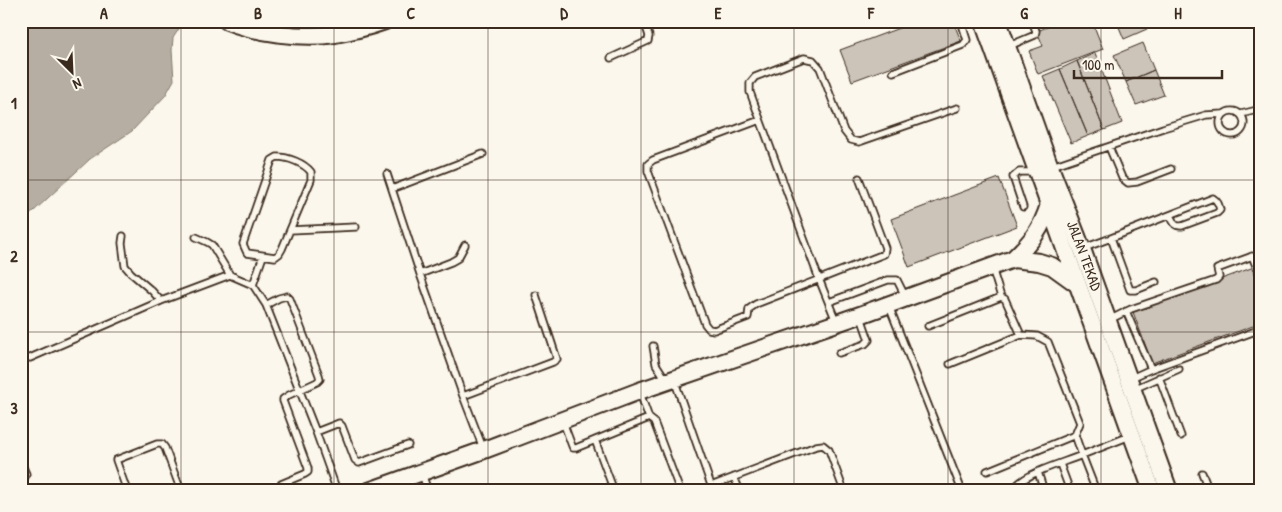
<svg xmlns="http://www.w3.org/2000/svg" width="1282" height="512" viewBox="0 0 1282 512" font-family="'Patrick Hand',sans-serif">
<rect width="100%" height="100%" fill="#fbf7ec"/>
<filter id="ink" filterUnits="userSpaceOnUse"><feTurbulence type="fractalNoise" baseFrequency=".02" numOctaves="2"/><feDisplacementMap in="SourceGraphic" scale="10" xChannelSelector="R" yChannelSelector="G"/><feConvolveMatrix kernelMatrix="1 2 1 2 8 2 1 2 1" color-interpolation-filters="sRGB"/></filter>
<g filter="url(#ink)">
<path fill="#b6aea2" stroke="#85796d" d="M21,21H184L173,38L172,50L174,80L165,96L132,131L90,159L21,223Z"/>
<path fill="#ccc4b9" stroke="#3b2a1e" d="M918,21H953L961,41L852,81L840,50Z
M1063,21H1092L1103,49L1038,74L1029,51L1043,46L1037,31Z
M1117,21H1133L1119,27Z
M1133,21H1144L1147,29L1124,39L1119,27Z
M1143,43L1154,70L1126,82L1114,55Z
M1095,53L1122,123L1104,130L1077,61Z
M1077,61L1104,130L1088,136L1060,69Z
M1060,69L1088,136L1071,143L1043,76Z
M1154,70L1164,95L1136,105L1126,82Z
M999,178L1017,226L909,267L891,219Z
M1254,267L1261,284V323L1152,363L1133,312Z"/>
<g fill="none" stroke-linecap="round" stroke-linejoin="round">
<g stroke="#3b2a1e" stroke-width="9">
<path id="lane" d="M963,26L974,21
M1009,46L1035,35L1036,31L1032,21
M611,58L648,41L649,36L644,21
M893,72L963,45L967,40L961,21
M1220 123a12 12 0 1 1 24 0a12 12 0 1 1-24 0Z
M1241,114L1261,109
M760,120L653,160L648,164V171L705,324L709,329L714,330L748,317L749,309L756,304L884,254L885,248L859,178
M1109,147L1122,178L1128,183L1137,182L1171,169
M277,157C288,157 304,163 311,172V180L282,249L279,254L275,257L247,253L243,244L272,160Z
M1052,166L1163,128L1206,115L1223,114
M387,174L420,274L463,396L483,448
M392,189L483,154
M1023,207L1013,177L1019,172H1034
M290,230L356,227
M123,236L122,243L125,266L131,273L152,291L161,301
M196,237L207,242L212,245L230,275
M1084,248L1111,238
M992,268L1001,297
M420,274L451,262L458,258L465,245
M1156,282L1136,290H1130L1111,238L1213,198C1218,201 1219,205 1220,210L1217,213L1182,226C1174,227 1173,221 1170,215
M253,285L263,256
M829,302L888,280H897L905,296
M266,305L279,298L287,296L290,299L319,375L320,379L317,382L289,395L283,399V401L308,468V472L305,474L281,484L280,488L281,491
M889,306L962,491
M1126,311L1151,369
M1109,320L1131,309L1216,280L1219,277L1217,269L1250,257L1252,256L1261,278
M836,321L819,279L750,92V83L755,77L804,58L813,60L820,68L844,131L851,140L859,142L957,108
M928,326L1001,297L1005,299L1021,335
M653,346L656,364L663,375L674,379L713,491
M839,353L865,344L869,340L861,317
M30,358L161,301L230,275L253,285L266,305L316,432L337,491
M950,364L1021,335L1037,336L1048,342L1080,423L1075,435L1082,455L1130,436
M1159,377L1181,436
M1129,379L1151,369L1261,329
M1134,389L1179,369
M463,396L553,362L557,359L536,295
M649,418L654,422L680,491
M563,422L572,446L573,448H576L649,418L640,393
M316,432L339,423L342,426L355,460L359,463L408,445
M595,440L614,491
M21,462L26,474L25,477L21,480
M1060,464L1070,491
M987,471L1075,435
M1038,472L1044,491
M1202,473L1209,491
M422,474L428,491
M734,477L740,491
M711,486L816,446L823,445L829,450L844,491
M127,491L116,460L157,444H162L165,448L181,491
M490,491V490
M1018,491L1017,485C1031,471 1063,463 1082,455L1096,491
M1227,491L1237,487L1242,491"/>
</g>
<g stroke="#3b2a1e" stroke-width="20">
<g id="secondary">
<path d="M227,21C258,33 302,39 335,34C352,31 368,27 385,21"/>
<path d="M983,21L1152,491"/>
<path id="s1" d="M998,21L1050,167L1082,249L1169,491"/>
<path d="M1013,259L1039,262L1052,266L1077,284"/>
<path d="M369,491L484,450L639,391L860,315L1013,259C1032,241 1041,230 1049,205"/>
</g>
</g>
<use href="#lane" stroke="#fbf7ec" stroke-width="5.5"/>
<use href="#secondary" stroke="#fbf7ec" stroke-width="16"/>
</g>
</g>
<path fill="none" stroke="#3b2a1e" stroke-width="1" stroke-opacity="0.55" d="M181,21V491M334,21V491M488,21V491M641,21V491M794,21V491M948,21V491M1101,21V491M21,180H1261M21,332H1261"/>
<g text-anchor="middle" stroke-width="5" stroke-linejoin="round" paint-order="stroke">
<g font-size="15" fill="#3b2a1e" stroke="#fbf7ec">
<text dy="5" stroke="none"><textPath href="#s1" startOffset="250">JALAN TEKAD</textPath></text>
</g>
</g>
<rect width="1282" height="512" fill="none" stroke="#fbf7ec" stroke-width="55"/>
<g transform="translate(72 72) rotate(156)" stroke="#fbf7ec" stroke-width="4" paint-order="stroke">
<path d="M0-4L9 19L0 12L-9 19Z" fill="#3b2a1e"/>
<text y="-8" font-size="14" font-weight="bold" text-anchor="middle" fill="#3b2a1e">N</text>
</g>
<path d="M1074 70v8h148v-8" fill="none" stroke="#3b2a1e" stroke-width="2.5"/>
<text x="1082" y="70" font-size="15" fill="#3b2a1e" stroke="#fbf7ec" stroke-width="4" paint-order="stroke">100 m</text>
<rect x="28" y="28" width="1226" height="456" fill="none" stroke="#3b2a1e" stroke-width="2"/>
<g font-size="16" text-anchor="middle" font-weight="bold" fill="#3b2a1e">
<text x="104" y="19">A</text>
<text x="258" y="19">B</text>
<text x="411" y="19">C</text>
<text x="564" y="19">D</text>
<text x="718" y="19">E</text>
<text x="871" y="19">F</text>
<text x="1024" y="19">G</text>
<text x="1178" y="19">H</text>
<text x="14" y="109">1</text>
<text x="14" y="262">2</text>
<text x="14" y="414">3</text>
</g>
</svg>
